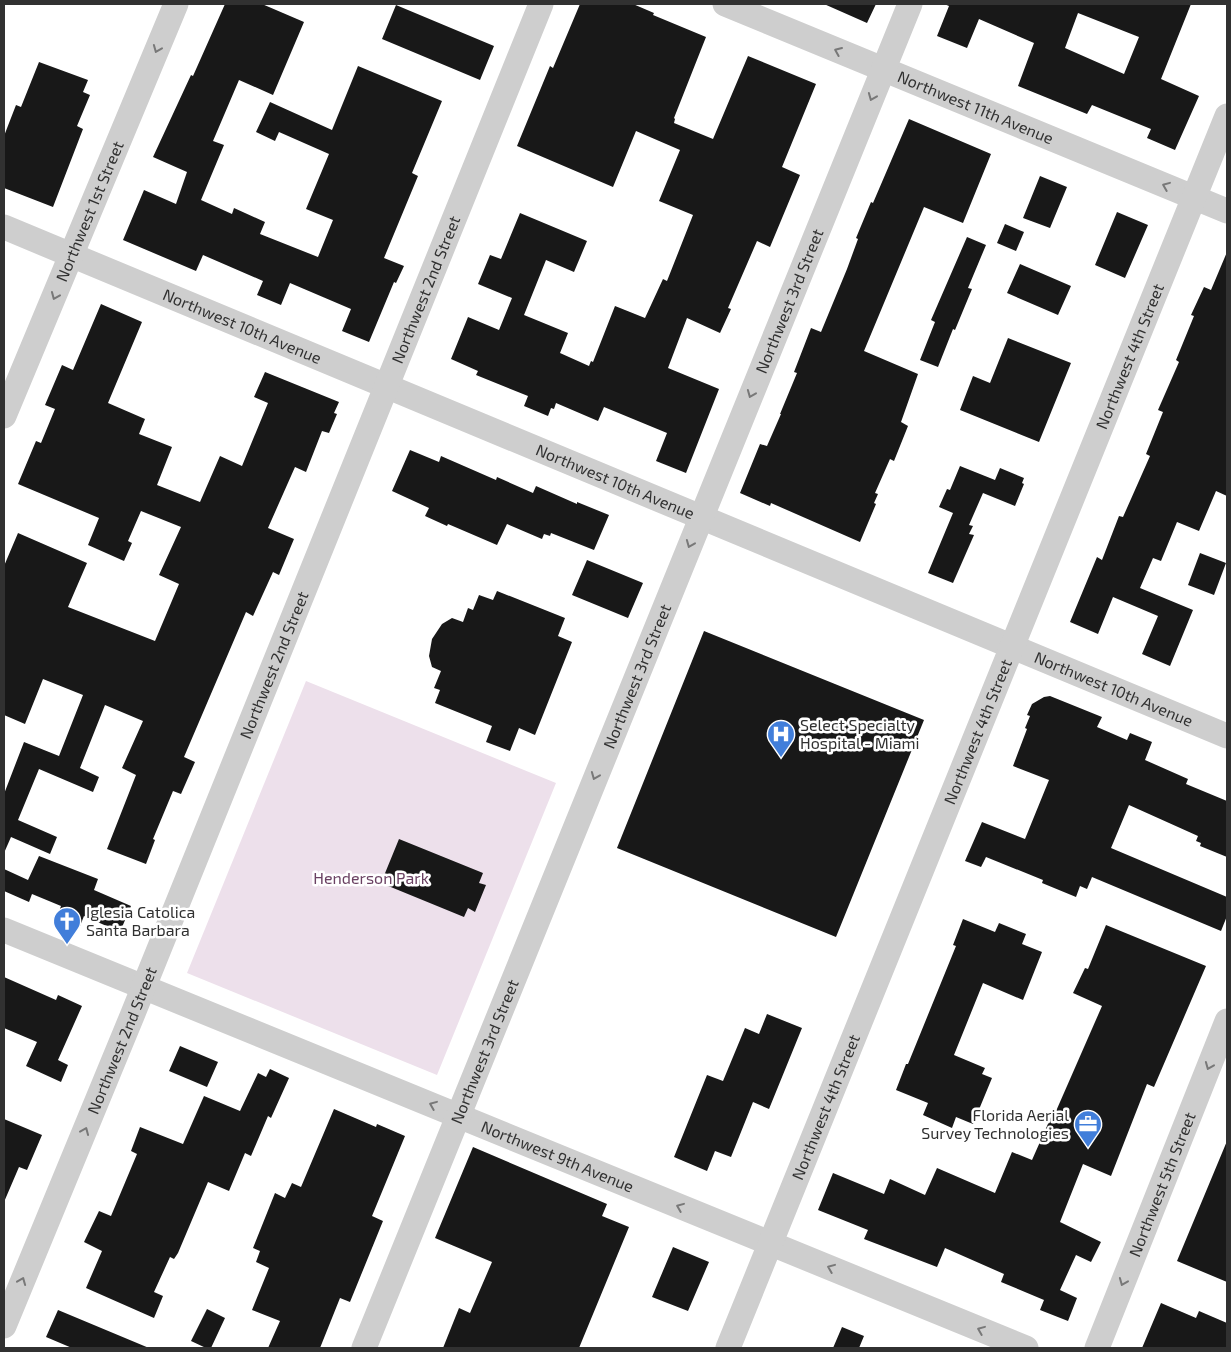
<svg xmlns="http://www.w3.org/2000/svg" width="1231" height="1352" viewBox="0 0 1231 1352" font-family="'Exo 2',sans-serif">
<rect width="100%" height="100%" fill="#fff"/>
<path fill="#ede0eb" d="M306,681L556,783L437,1075L187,973Z"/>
<path fill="#181818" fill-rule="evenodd" d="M225,4H262L304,22L273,95L239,80L213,141L224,145L201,200L232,214L234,208L265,222L260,234L318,257L333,220L306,209L329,154L279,132L275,141L256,132L270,102L332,130L358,66L442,101L412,173L418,176L384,258L404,266L396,283L394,282L369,342L342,331L351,309L290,283L281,305L257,295L263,281L203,255L196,271L123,240L144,190L176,204L187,172L153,157L191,75L193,76Z
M580,4H633L654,13L653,15L706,37L674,118L675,119L674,123L713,139L748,56L816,84L782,167L800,175L770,247L757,241L728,308L731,309L720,333L687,318L668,368L719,389L686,473L656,461L667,433L604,407L598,421L556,403L554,409L551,408L548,416L524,406L528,396L476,375L478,371L451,359L468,317L499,330L512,298L478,284L490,255L501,259L520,213L587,241L574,272L546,260L524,315L568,333L560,353L589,366L591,361L593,362L615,306L645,318L663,279L667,281L693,215L659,201L680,150L636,131L613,187L517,146L550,66L553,68Z
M824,4H876L867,23Z
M944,4H1191L1161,79L1199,96L1175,150L1147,138L1151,129L1092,105L1087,114L1018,86L1034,43L979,19L967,48L937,36L949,6ZM1078,13L1139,37L1124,74L1065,48Z
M396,5L494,46L480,80L382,39Z
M39,62L88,80L83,92L90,95L77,126L83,129L53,207L4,188V136L16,105L21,107Z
M909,119L991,154L963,223L924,207L864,351L918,374L901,422L908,426L894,461L890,459L875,493L878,494L874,503L876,504L860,542L771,503L770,506L740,493L760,444L767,446L781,414H780L797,373L794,372L811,328L821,332L847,269L858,239L856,238L871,202L873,203Z
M1040,176L1067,187L1050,228L1023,218Z
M1117,212L1148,225L1125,278L1095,265Z
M1005,224L1024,232L1016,251L997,243Z
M967,237L986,245L968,288L972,289L955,330L953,329L938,367L920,360L935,322L931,320Z
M1227,252V496L1216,491L1199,531L1177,522L1161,561L1153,558L1140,588L1193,610L1170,666L1142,654L1158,616L1113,597L1098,634L1070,622L1097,557L1102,560L1119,516L1123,517L1150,456L1146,454L1163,412L1158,410L1179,362L1176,360L1194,316L1191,315L1204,287L1211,290Z
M1020,264L1071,286L1058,315L1007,293Z
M101,304L142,322L108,403L145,419L139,434L172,447L157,485L200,502L220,456L242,466L268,403L254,397L265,372L339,402L334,413L337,414L329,433L322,431L306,472L295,467L268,528L294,539L279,575L273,572L253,616L246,612L184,757L195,762L181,794L173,791L153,839L155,840L146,864L107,849L136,775L122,768L143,721L105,705L80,768L99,777L93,792L39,769L18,820L57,837L50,854L11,837L4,853V794L24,742L59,756L83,695L43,679L25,724L4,715V566L18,533L87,563L68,607L155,641L179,584L159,575L181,527L141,511L128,541L132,543L124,561L88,545L99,518L18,484L36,441L41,443L55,409L45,405L62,365L73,370Z
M1008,338L1071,363L1039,442L960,410L973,376L990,383Z
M410,450L439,462L441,456L496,480L497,477L533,493L536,486L577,504V502L609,515L594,550L551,533L550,536L544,534L542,539L507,524L497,545L448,524L447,526L425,516L429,508L392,491Z
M960,466L995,480L1000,468L1024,478L1022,483L1024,484L1015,506L983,493L969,525L973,526L969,534L974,535L953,583L928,573L953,513L939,507L947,489L950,490Z
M1200,553L1226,563L1214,595L1188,585Z
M587,560L643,583L628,618L572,595Z
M497,591L565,618L558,636L572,642L535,735L519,728L510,751L486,742L492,726L435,703L440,690L434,688L441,671L432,667L429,656L432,639L442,624L452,618L463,622L468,608L473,610L479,595L493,600Z
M704,631L924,720L836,937L617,848Z
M1050,696L1102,717L1097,727L1127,740L1130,733L1152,742L1145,760L1188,779L1186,784L1227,801V857L1200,846L1201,843L1196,841L1198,836L1129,805L1111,848L1227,897V916L1221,931L1092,877L1087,889L1080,886L1076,897L1042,883L1043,880L986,857L981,867L965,861L982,822L1025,839L1049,780L1013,766L1027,729L1025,728L1030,716L1027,715L1032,704L1044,697Z
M399,839L483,873L479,883L486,885L475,912L468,908L464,917L381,883Z
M39,856L98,879L94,890L131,906L120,932L84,916L80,926L57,917L61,906L32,894L29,902L4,891V869L28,880Z
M963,919L995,932L999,923L1026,934L1022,944L1042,952L1023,1000L983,983L954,1055L985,1068L982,1074L992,1078L973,1124L956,1117L952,1128L923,1115L928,1103L896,1090L906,1064H908L956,946L953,945Z
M1106,925L1206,966L1154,1087L1147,1084L1111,1176L1083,1164L1060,1222L1101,1242L1091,1262L1076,1255L1060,1290L1077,1298L1068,1321L1040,1310L1044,1300L1001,1282L1004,1274L945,1248L937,1267L864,1239L868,1230L818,1210L833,1173L884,1194L890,1179L925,1195L937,1168L995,1193L1012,1152L1032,1160L1051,1117L1053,1118L1102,1006L1073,993L1085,968L1088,969Z
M4,977L56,1000L58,995L82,1006L58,1060L68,1065L61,1082L26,1066L37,1042L4,1028Z
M767,1014L802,1028L769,1109L753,1102L731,1157L715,1151L707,1171L674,1157L707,1075L723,1081L745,1028L759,1034Z
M180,1046L218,1062L207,1087L169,1071Z
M270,1069L289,1078L271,1118L268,1116L251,1156L245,1153L229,1191L208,1182L178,1253L174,1259L170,1257L154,1292L163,1296L154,1318L86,1288L102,1251L84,1242L99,1211L111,1216L137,1154L131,1151L140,1127L183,1144L204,1096L240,1111L258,1073L266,1077Z
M334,1109L376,1127L377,1124L405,1136L372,1216L383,1221L350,1302L340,1298L320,1348H268L280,1321L252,1310L269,1268L256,1262L260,1251L253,1248L275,1193L285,1198L292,1183L301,1187Z
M4,1119L42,1135L27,1170L19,1167L4,1202Z
M1227,1141V1282L1177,1261Z
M473,1147L607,1204L602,1216L629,1227L579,1348H443L459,1308L470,1313L492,1262L435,1238Z
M673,1247L709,1262L688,1311L652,1297Z
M1161,1303L1196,1318L1199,1311L1227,1323V1348H1142Z
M207,1309L225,1318L211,1348H206L191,1341Z
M58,1310L149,1348H72L46,1337Z
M842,1327L864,1336L859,1348H833Z"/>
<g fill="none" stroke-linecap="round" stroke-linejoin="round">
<g stroke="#cecece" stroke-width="25">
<path id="s1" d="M725,4L1227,211"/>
<path id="s2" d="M4,227L1227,736"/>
<path id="s3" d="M4,416L176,4"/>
<path id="s4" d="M4,930L1026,1348"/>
<path id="s5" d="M4,1326L132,1016L541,4"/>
<path id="s6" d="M364,1348L910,4"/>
<path id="s7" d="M728,1348L1227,116"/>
<path id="s8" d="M1097,1348L1227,1021"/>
</g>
</g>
<defs><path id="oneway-chevron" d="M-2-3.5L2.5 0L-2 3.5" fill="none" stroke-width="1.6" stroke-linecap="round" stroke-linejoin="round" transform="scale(1.25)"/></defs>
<g stroke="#787878">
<use href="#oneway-chevron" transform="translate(157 49) rotate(112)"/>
<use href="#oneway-chevron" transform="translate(838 51) rotate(-157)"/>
<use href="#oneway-chevron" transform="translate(872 97) rotate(112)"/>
<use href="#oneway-chevron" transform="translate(1166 186) rotate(-158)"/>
<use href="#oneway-chevron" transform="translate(55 296) rotate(113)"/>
<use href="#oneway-chevron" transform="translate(751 394) rotate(112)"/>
<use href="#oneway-chevron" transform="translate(690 544) rotate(112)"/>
<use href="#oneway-chevron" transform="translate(595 776) rotate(112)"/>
<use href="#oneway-chevron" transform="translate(1209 1066) rotate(112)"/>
<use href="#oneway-chevron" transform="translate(433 1105) rotate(-158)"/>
<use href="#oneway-chevron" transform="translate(85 1131) rotate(-67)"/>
<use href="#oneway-chevron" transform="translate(680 1207) rotate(-158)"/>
<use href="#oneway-chevron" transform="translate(831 1268) rotate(-158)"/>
<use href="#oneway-chevron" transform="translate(22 1281) rotate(-68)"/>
<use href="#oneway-chevron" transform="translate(1123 1282) rotate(112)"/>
<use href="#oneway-chevron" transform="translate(981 1330) rotate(-158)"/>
</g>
<defs>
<g id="hospital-pin" transform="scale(1.4375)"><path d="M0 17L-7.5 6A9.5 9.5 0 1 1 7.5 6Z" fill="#417eda" stroke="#fff"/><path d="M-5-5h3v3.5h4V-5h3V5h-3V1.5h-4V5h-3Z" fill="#fff"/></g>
<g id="church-pin" transform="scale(1.4375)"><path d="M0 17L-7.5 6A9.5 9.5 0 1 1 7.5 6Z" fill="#417eda" stroke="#fff"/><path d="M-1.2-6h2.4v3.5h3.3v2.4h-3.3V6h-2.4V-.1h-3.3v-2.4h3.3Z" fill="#fff"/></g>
<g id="office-pin" transform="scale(1.4375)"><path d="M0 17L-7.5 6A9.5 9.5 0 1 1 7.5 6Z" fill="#417eda" stroke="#fff"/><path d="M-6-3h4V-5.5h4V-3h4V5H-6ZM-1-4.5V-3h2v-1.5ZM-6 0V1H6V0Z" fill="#fff"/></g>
</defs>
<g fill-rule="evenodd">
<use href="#hospital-pin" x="781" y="734"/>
<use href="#church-pin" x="67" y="921"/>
<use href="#office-pin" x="1088" y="1124"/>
</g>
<g text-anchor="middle" stroke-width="5" stroke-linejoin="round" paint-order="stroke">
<g font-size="16" fill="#313131" stroke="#fff">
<text dy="6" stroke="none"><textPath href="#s1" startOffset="271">Northwest 11th Avenue</textPath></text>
<text dy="6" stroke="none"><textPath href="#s3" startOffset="222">Northwest 1st Street</textPath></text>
<text dy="6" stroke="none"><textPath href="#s5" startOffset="1119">Northwest 2nd Street</textPath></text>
<text dy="6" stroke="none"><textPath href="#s6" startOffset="1130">Northwest 3rd Street</textPath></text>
<text dy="6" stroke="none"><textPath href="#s2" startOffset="258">Northwest 10th Avenue</textPath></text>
<text dy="6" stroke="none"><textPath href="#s7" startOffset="1070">Northwest 4th Street</textPath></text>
<text dy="6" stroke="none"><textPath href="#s2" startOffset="662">Northwest 10th Avenue</textPath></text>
<text dy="6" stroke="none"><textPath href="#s5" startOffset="714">Northwest 2nd Street</textPath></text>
<text dy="6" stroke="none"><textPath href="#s6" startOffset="725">Northwest 3rd Street</textPath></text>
<text dy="6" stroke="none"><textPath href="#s2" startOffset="1202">Northwest 10th Avenue</textPath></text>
<text dy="6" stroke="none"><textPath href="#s7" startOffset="665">Northwest 4th Street</textPath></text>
<text dy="6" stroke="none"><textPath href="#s5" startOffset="309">Northwest 2nd Street</textPath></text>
<text dy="6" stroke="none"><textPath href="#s6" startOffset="320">Northwest 3rd Street</textPath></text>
<text dy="6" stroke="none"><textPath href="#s7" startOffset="260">Northwest 4th Street</textPath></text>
<text dy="6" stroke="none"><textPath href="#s4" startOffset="598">Northwest 9th Avenue</textPath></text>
<text dy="6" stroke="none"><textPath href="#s8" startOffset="176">Northwest 5th Street</textPath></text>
</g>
<g font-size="16" fill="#313131" stroke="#fff" text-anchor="start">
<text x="800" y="731">Select Specialty<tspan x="800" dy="18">Hospital - Miami</tspan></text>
<text x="86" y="918">Iglesia Catolica<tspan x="86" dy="18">Santa Barbara</tspan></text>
<text x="1069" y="1121" text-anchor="end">Florida Aerial<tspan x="1069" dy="18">Survey Technologies</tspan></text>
</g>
<g font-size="16" fill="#6a4162" stroke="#fff">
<text x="371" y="884">Henderson Park</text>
</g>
</g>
<rect width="1231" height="1352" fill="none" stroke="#313131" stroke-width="10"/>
</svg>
